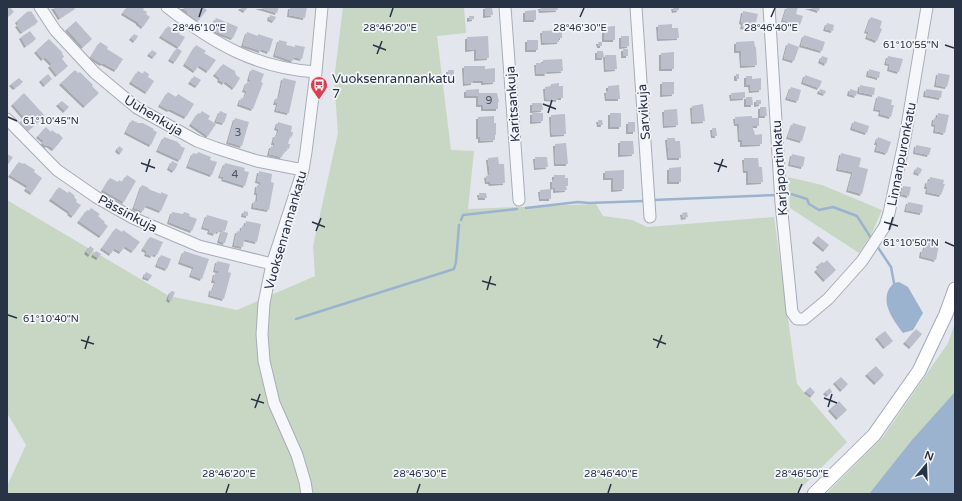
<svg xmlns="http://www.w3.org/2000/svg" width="962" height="501" viewBox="0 0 962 501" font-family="'Varela Round',sans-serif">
<defs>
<filter id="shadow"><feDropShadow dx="-2" dy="2" stdDeviation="0" flood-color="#0004"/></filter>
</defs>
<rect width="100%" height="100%" fill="#e3e6ec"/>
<path fill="#c8d7c3" d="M343,7H464L466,33L437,36L451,150L474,151L468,209L596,204L603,216L632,220L647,227L774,217L797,384L847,442L795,494H7V486L26,445L7,413V200L169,296L237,310L315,276L313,246L338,133L334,80Z
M788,177L822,185L882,210L871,235L859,253L790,208Z
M955,323V394L871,494H826L883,437L948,343Z"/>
<path fill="#9cb3cf" d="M899,282L908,287L923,313L913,330L903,333C895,322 882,306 888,291C889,288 892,285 894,283Z
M955,392V494H869L912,440Z"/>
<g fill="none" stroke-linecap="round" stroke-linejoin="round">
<path stroke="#9cb3cf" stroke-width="2.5" d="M785,195L791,194L807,199L809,204L819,210L833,207L857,216L871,238
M653,200L776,195
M526,208L578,202L589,203L644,201
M461,220L463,215L517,209
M877,246L891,267L894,283
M296,319L454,269L456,262L459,225"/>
</g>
<path fill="#babfcb" filter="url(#shadow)" d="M7,7H10L14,12L7,17Z
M53,7H77L60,18Z
M127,7H142L144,8L143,10L147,12L146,14L150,17L143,27L138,23V22L123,13Z
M182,7H203L207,10L198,21L187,13L188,12Z
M241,7H248L245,11L240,8Z
M257,7H279L277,13Z
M290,7H307L305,18L289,15Z
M485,7H492L493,15L485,16Z
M540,7H557L558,10L541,11Z
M673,7H679V10L674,11Z
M787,7H798L796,14L803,16L800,25L783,20Z
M807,7H820L819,11Z
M536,10V20H525V11Z
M28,11L29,12L31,11L38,22L22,32L17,25L19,24L17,21Z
M743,11L758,14L754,30L742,27L743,23L741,22Z
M270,15L276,17L274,21L269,19Z
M469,16H474V19L469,20Z
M871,17L882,21L880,28L882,29L877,41L867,37L869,32L866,31Z
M216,18L238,27L233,38L211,30Z
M76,21L92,39L83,47L67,29Z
M827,23L834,25L833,31L825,29Z
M672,24V28H678L679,38L659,39L658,25Z
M168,26L175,31L176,29L180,32L179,34L185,37L179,47L161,36Z
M615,26V40H604V27Z
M562,30V38H559V42L543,43L542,31Z
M30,31L36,39L26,46L21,37Z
M247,32L258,36V34L273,39L269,52L261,49V51L243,45Z
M134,34L138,36L135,41L131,38Z
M804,35L825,42L822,51L801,45Z
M488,36L489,58L476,59V49L467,50V37Z
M621,36H629V46L621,47Z
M49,39L62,52V53L64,57L62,59L68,66L57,75L50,66L52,64L45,57L43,59L36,51Z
M279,40L287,42L286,45L295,47V45L305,47L302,59L294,57L293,61L275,55Z
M527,40H538V50H527Z
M754,41L755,47H756L757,65L742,66L741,51H736V42Z
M100,42L108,47L107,49L123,59L116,70L103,63L102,64L91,57Z
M598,42H602V46H599Z
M788,43L799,47L794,61L784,58Z
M196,45L206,51L204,53L216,60L208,71L199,65L195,71L185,64Z
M177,48L182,51L175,62L170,59Z
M623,49H628V56H623Z
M152,50L157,53L154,57L149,54Z
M597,51H603L604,58H597Z
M674,52V69H661V53Z
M605,55H616L617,69L606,70Z
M822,56L828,58L826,64L820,61Z
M888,56L903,59L899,72L889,69L890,64L886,63Z
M562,59L563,71L546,72L547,74H537L536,63H543V60Z
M223,64L235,71L236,75L240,78L234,88L225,81L224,83L219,80L220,78L215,74Z
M464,66H485V69L495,68V82L483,83V81H473V83L465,84Z
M252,69L264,74L261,82L263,83L253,109L239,104L241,98L244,99L247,91L244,90L247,82L250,83L251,80L249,79Z
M869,69L880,72L879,78L868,75Z
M75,70L78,73L80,72L93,85L92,86L99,93L85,106L61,83Z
M448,70H454V76H449Z
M138,71L143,74L144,71L149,74L148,77L154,81L147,92L131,82Z
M938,73L950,75L947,87L936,85Z
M48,74L52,79L45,85L41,80Z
M736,74H739V79H736Z
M805,75L822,81L819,88L803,82Z
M194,76L201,80L197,86L190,82Z
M746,76H752V79L761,78V90L751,91L750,85H746Z
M19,78L23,82L15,88L11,84Z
M283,78L296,81L289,113L276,110L278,103H275L277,97L279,98Z
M662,82H674V94L662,95Z
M559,83V86H563V98H558V100L546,99L545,87L551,86V84Z
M619,85L620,99H607L606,91H608V86Z
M860,85L875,88L874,95L859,92Z
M791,87L801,90L798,101L787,98Z
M479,89V93H497L499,102H498V109H483V105H478V96H466V90Z
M820,89L826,91L825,94L819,92Z
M850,89L857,91L856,96L849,94Z
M926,89L942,91L941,98L925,95Z
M168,92L176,97L178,94L194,104L186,117L170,109L169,110L160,105Z
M745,92V98L732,99L731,93Z
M24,93L45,116L28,131L20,122L25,118L13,104Z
M878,96L892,100L891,105H894L891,117L880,114L881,110L875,109Z
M746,97H752L753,105H746Z
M756,100H761V104L756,105Z
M62,101L69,107L65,111L58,104Z
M532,103H542L543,110L532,111Z
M703,104L705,121L693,122L692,106Z
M760,107H766L767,116H760Z
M677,109L678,125L665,126L664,110Z
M202,111L210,116L208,119L216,124L208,136L191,124L198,113L200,114Z
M220,111L227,114L224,123L216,121Z
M532,113H543V121L532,122Z
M610,113H621V127H610Z
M938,113L949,115L945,133L935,131L936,125L933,124L934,118H937Z
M565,114L566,134L552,135L551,115Z
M494,116V123H496V135H495V140L480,141V137H478V117Z
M752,116V118H759V126H753V130H754L755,135L762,134V144L742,145V140H740L739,124H736L735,117Z
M235,118L249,122L242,146L228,142Z
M132,120L138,123H143L154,129L153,130L157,132L151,145L126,132Z
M598,120H602L603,125H599Z
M854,121L869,126L867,133L852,128Z
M278,122L292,126L291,132H293L292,137L290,136L288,144H290L289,149L287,148L286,152L284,151L282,157L269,154L271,146L274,147L275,143H273L275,135L277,136L279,129L276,128Z
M628,122H635V132H628Z
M793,123L806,127L802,141L788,137Z
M46,127L51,132L52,130L57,134L58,133L63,138L54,149L48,145L47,146L42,143L44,141L38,136Z
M712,128H716L717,136H713Z
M164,137L178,142V143L181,145L180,146L185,148L180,160L158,150Z
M878,137L891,142L887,153L876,150L878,143H876Z
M667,138H675V141H680L681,158H669Z
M620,141H633L634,154L620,155Z
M566,143L568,164H556L555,144Z
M916,145L931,148L929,155L915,152Z
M119,146L123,149L121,153L117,150Z
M198,152L211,157L210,160L217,162L212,175L188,166L193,153L197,154Z
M841,153L861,158L859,167L868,169L862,194L848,190L853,172L838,169Z
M7,154L13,157L7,166Z
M792,154L805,157L803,167L790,164Z
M498,157L499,164H504L505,183L491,184L490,182H487L486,176L490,175L488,158Z
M535,157H547L548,167L536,168Z
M744,158H758L759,167H762L763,182L748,183V171H745Z
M172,161L178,164L174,171L169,168Z
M19,162L23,164L24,163L35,170L34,172L42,178L32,193L26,189L28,186L10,175Z
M225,163L245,168L244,171L249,172L245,186L223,179L224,177L220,176Z
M681,167V182H669V168Z
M917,167L922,169L920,174L915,172Z
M624,170V189L613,190V178H605V171Z
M259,171L272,174L271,182L274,183L269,210L253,207L254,201H257L258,193H256L257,185H260L261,182L257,181Z
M127,175L136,181L124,202L103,190L110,178L118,182L119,180L122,182Z
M554,175H565V178H568V186H566L567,190L555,191V187L552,188V180H554Z
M930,177L944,180L943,184H945L941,195L927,192L928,187H926L927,181L929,182Z
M142,185L149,188L148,189L161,194V192L168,195L161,211L146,205L143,211L134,208Z
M903,186L911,187L909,196L901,194Z
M59,187L68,193L69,191L75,196L74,197L77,200L76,202L81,205L73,216L69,213L70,212L51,199Z
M551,189V199H541L540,190Z
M479,193H486L487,198H480Z
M908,202L923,205L922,213L906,210Z
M91,208L100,214L98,216L105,222L104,223L108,226L101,236L79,221L87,210L89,211Z
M244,211L248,212V216L243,215Z
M172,212L183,214L184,212L190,214L189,216L197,219L192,231L169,222Z
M687,212L688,217L683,218L682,213Z
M207,215L228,221L225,231L220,230L219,232L216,231L215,234L209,232L210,229L203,227Z
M246,221L261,224L257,242L244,239L243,247L234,245L237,231L241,232L242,226H245Z
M116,228L122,232L123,230L140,242L133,251L125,246L121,252L114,248L111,254L102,248Z
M222,231L228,233L225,243L219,241Z
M818,236L829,245L825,250L814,241Z
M150,237L163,242L157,255L153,254L152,256L146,254L147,251L143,249Z
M926,242L939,245L936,260L921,256L922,250H924Z
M90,246L94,249L90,255L86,252Z
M96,251L101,254L98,258L93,255Z
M184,251L209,259L202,279L191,275L194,267L180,262Z
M161,255L171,259L167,269L157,265Z
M827,260L836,270L825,280L816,270L819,267L818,265L822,262L824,263Z
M217,261L230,264L228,272L231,273L224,299L210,295L211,289H213L216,281H213L215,273L218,274V271L215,270Z
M146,272L152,275L150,279L144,277Z
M171,291L175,292L171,301L168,299Z
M916,329L922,334L911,347L905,342Z
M885,331L893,341L885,347L877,337Z
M876,366L884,375L876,383L867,374Z
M841,377L848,384L842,390L835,382Z
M810,387L815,392L812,396L806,391Z
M830,388L832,392L828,395L825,392Z
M839,401L847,410L838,418L830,409Z"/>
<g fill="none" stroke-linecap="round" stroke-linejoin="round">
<g stroke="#a7adb7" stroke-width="13">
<path id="minor" d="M40,7L55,30L95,73L137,108L197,141L216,148L257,161L303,170
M167,7C214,44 256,68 316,72
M505,7L519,200
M636,7L650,217
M769,7L781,203L792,312L797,319H804L828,299L862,261L885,226L889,213L905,138L927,7
M7,119L57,170L96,197L133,218L199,246L272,264
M307,494L305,482L297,455L274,403L264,361L262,334L264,303L272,264L303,170L306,152L316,72L322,7"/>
</g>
<g stroke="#a1aab9" stroke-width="15">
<path id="major" d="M814,494L874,435L919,371L946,314L955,289"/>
</g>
<use href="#minor" stroke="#f6f7fa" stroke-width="11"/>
<use href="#major" stroke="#fff" stroke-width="13"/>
</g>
<path fill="none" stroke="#293346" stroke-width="1.5" d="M199,17L202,8M390,17L393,8M580,17L584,8M771,17L775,8M373,45L386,50M945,45L954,48M377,54L382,41M543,104L556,109M548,113L552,100M8,117L17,121M141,163L155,168M714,163L727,167M146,172L150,159M718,172L723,159M312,222L325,227M884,222L898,226M889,230L893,217M316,231L321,218M945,242L954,246M482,281L496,285M487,290L491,276M8,315L17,318M653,339L666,344M81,340L94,344M657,348L662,335M85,349L89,336M824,398L837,403M251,399L264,403M828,407L832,394M255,408L260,394M226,493L229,484M417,493L420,484M608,493L611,484M798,493L802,484"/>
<defs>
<g id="bus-pin" transform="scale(0.9)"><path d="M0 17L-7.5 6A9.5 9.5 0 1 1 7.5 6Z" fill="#da3f52" stroke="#f3f5f9"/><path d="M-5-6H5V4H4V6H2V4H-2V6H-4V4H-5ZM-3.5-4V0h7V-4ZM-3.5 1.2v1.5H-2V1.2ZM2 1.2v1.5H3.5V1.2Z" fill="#fff"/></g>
</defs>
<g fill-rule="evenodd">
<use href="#bus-pin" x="319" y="85"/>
</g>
<g text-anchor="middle" stroke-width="3.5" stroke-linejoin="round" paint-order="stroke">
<g font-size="11" fill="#4d5667">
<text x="489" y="104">9</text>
<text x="238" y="136">3</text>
<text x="235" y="178">4</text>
</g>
<g font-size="13" fill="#293346" stroke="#f3f5f9" text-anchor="start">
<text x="332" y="83">Vuoksenrannankatu<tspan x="332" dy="15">7</tspan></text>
</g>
<g font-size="13" fill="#293346" stroke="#f3f5f9">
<text transform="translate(512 104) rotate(-94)" y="5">Karitsankuja</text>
<text transform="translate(643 112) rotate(-94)" y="5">Sarvikuja</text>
<text transform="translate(154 115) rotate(31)" y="5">Uuhenkuja</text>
<text transform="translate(901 154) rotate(-79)" y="5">Linnanpuronkatu</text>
<text transform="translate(779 168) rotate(-94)" y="5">Karjaportinkatu</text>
<text transform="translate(128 213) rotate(28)" y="5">Pässinkuja</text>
<text transform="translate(285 230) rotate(-74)" y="5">Vuoksenrannankatu</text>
</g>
</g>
<g font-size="10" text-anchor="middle" fill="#293346" stroke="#f3f5f9" stroke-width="3.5" stroke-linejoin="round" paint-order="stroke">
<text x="199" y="31">28°46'10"E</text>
<text x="390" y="31">28°46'20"E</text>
<text x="580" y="31">28°46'30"E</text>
<text x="771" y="31">28°46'40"E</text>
<text x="911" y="48">61°10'55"N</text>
<text x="51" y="124">61°10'45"N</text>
<text x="911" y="246">61°10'50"N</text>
<text x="51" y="322">61°10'40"N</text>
<text x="229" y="477">28°46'20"E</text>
<text x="420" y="477">28°46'30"E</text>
<text x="611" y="477">28°46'40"E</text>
<text x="802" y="477">28°46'50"E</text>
</g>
<rect width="962" height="501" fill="none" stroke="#293346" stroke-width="16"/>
<g transform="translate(926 465) rotate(19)" stroke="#f3f5f9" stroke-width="3" paint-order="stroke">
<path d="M0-3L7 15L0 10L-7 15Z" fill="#293346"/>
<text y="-6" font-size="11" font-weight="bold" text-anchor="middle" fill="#293346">N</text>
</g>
</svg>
